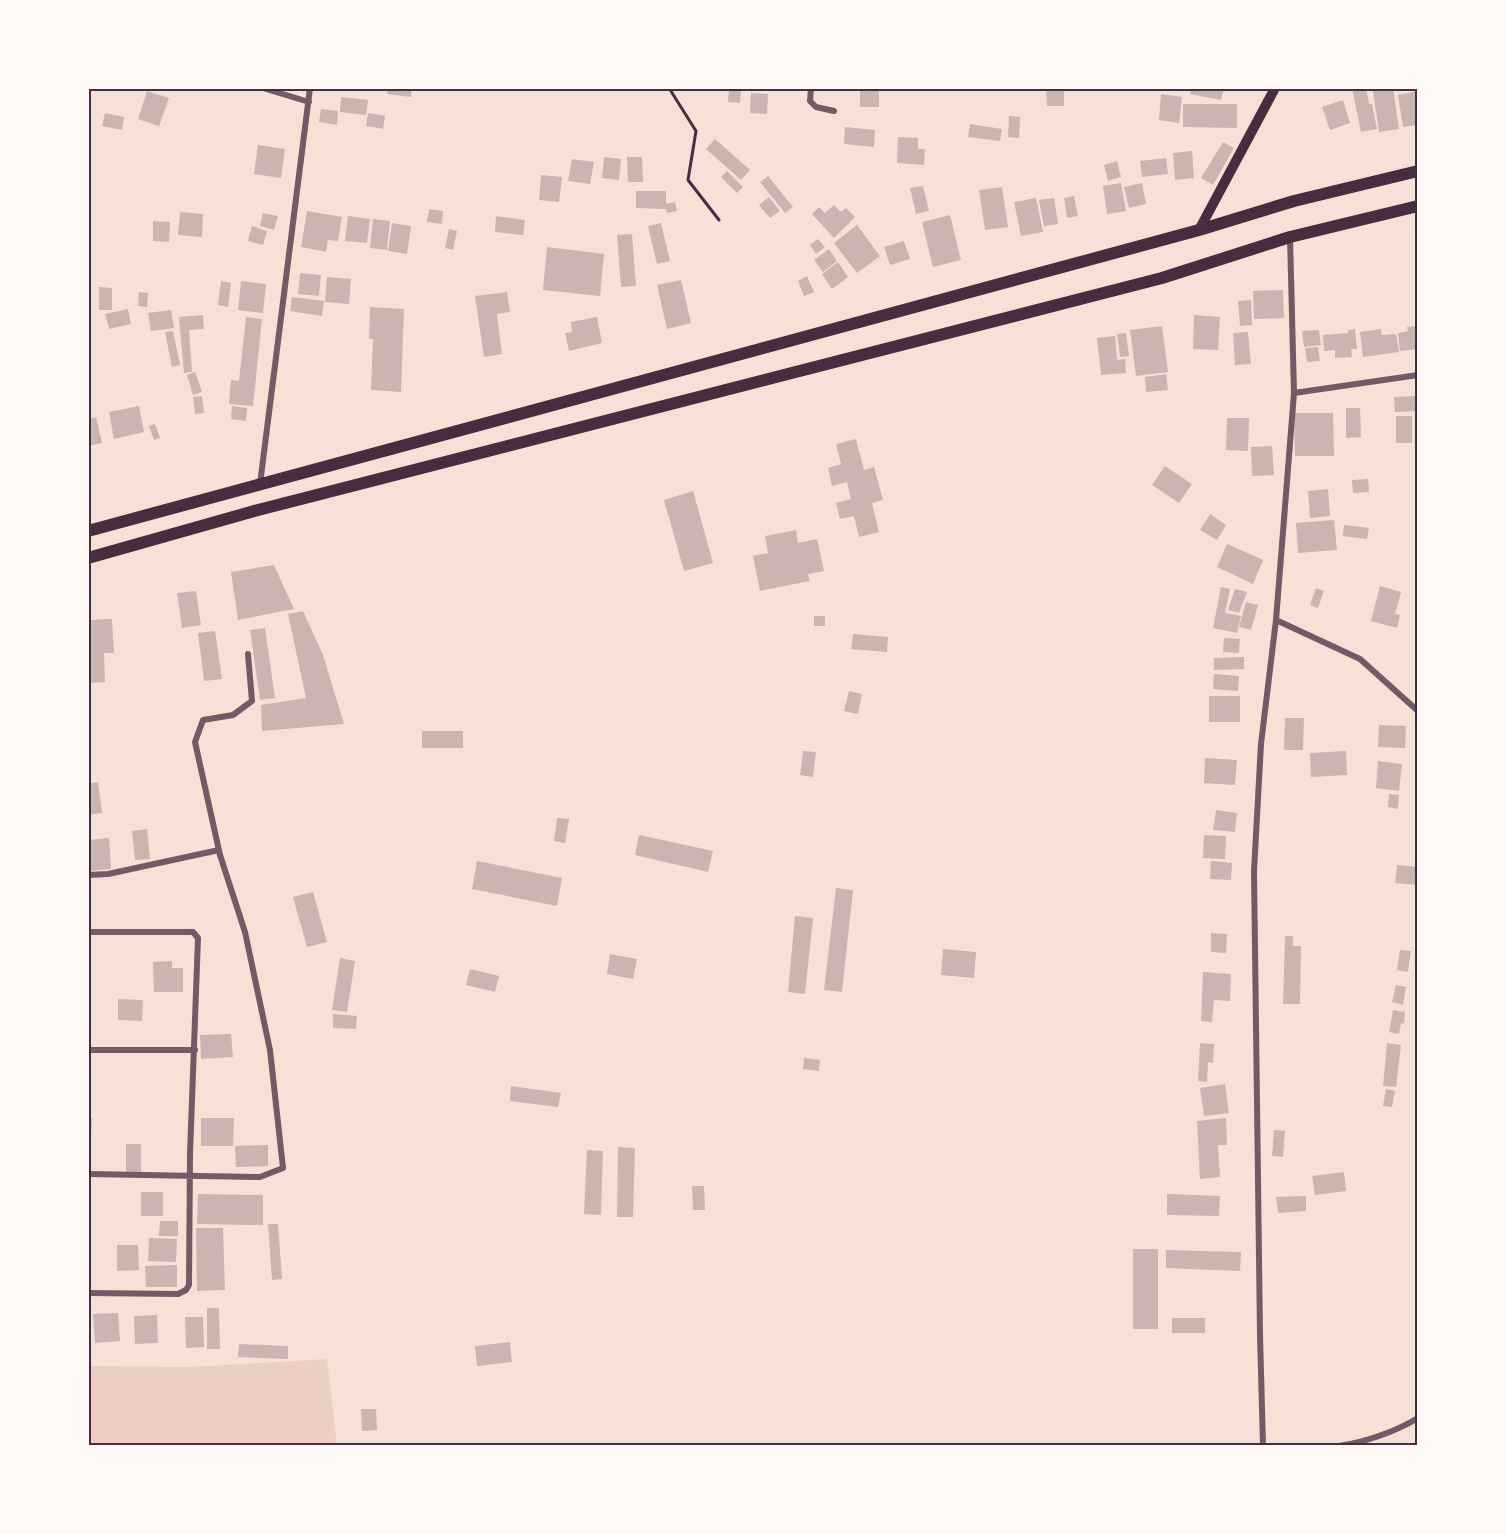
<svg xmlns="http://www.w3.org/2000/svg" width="1506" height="1534" viewBox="0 0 1506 1534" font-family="'Public Sans',sans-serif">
<rect width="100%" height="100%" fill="#f7e1d7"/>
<path fill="#ebcfc5" d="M327,1359L337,1445H89V1366L190,1367Z"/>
<path fill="#ccb4b1" d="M388,88H412L411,97L387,94Z
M729,88H741L740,103L728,102Z
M860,88H879V107H860Z
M1046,88H1064V106H1047Z
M1191,88H1224L1221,100L1190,94Z
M1352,88H1366L1369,104H1372L1377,129L1361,132Z
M1393,88L1399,129L1379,132L1373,91Z
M147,91L169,98L159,126L138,119Z
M1417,91L1418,125L1403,127L1398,95Z
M751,93L768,94L767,114L750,113Z
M1161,94L1182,97L1179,123L1159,120Z
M341,97L368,100L366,115L340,112Z
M1343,100L1350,123L1330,130L1322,107Z
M1183,104H1237V128L1183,127Z
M321,109L338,111L337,125L319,122Z
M105,113L124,117L122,130L102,126Z
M368,113L385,116L383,129L366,126Z
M1009,116L1020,117L1019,138L1008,137Z
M970,124L1002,129L1000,141L968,137Z
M845,127L875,130L874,147L844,144Z
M898,137L918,138V149H925L924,165L897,163Z
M715,139L750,170L741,180L706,149Z
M1223,142L1234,148L1213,185L1201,178Z
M258,145L285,149L281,178L254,174Z
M1192,151L1194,178L1175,180L1173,153Z
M604,157L621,159L619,180L602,178Z
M627,157H642L643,182H628Z
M1166,158L1168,174L1142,177L1140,161Z
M572,159L594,162L590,184L568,181Z
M1117,161L1121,177L1108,181L1104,165Z
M727,171L743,187L737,193L721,177Z
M541,175L562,177L559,202L539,200Z
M768,176L793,207L785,213L760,182Z
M1121,183L1126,211L1107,214L1103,186Z
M1142,183L1146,204L1129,208L1124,187Z
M923,186L929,211L916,214L910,188Z
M1002,187L1008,227L985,230L979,190Z
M636,191H666V204L675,202L677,211L667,213L666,209L636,208Z
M1074,196L1078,216L1067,218L1064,198Z
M769,197L780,211L770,218L759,205Z
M1036,198L1043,232L1021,236L1014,202Z
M1054,198L1058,224L1044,226L1039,200Z
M834,205L841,212L846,208L855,217L834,238L812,214L819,207L825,213Z
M429,209L443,211L442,224L427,222Z
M307,211L342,217L338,241L328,240L326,252L301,247Z
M180,212L203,214L202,237L178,235Z
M263,213L278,216L274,230L260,226Z
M950,215L961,260L933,267L922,222Z
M348,216L370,219L367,243L345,241Z
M496,216L525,220L523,235L495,232Z
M373,219L390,221L387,250L370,248Z
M153,221L170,222L169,242L153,241Z
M392,223L411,226L407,254L388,251Z
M661,223L670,261L657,264L648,226Z
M857,225L880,256L857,273L834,243Z
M252,226L267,231L263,245L248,241Z
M449,229L457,231L453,250L445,248Z
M632,234L636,286L621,287L617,235Z
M818,239L825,247L816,254L810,245Z
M904,241L910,259L890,265L884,247Z
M547,247L604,254L600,296L543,290Z
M829,249L837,261L823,272L814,260Z
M838,262L848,277L832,289L822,274Z
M300,273L321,275L319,296L298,294Z
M807,276L814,292L804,296L798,281Z
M327,277L351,279L349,304L325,302Z
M681,280L691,323L667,329L657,285Z
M221,281L231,283L228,307L218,305Z
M241,281L266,284L263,313L238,310Z
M99,287L112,288V310H99Z
M1283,290L1284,318L1254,319L1253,291Z
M139,292L148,293L147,307L138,306Z
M507,292L510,312L497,314L502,354L484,357L475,296Z
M292,297L324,301L322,316L290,311Z
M1251,300L1252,325L1240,326L1238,301Z
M370,307L404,309L401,392L371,390L373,339H369Z
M128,309L131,324L109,329L105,314Z
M171,310L174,328L151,331L148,313Z
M203,315L204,329L189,330L192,372L184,373L179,317Z
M1194,315L1220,317L1218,350L1193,349Z
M246,317L262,319L253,406L229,404L231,380L239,381Z
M597,317L602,343L569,351L565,333L572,332L571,322Z
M1162,326L1168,372L1136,376L1130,330Z
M1416,326L1418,349L1400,351L1398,333L1408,331L1407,327Z
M1355,329L1357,349H1351L1352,357L1335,358V350L1324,351L1323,335L1348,333V330Z
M1381,329L1382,335L1396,334L1399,352L1363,357L1360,332Z
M1319,330L1321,345L1304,347L1302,331Z
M173,331L180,365L172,367L165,332Z
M1248,332L1251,364L1235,365L1233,333Z
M1126,333L1129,356L1120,357L1117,334Z
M1115,336L1117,360L1125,359L1126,373L1101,375L1097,338Z
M1318,347L1320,361L1307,362L1305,348Z
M195,372L202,392L193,395L187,375Z
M1166,374L1168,390L1146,392L1145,377Z
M202,396L204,413L195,414L193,397Z
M1417,396L1418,411L1395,412L1394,397Z
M139,406L144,432L114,439L109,412Z
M232,406L247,408L246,421L231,419Z
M1346,408H1360L1361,437L1346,438Z
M1294,413H1333L1334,456H1295Z
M1396,416H1412V443H1396Z
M96,417L102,443L88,446V419Z
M1227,418H1249L1248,451L1226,450Z
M155,424L160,438L154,440L149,426Z
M856,439L864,470L874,467L883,500L872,503L879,532L859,537L854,516L840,519L836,503L851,499L847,482L832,486L828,468L841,464L836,444Z
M1272,446L1274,475L1252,476L1251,447Z
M1165,466L1192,484L1179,503L1152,485Z
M1368,479L1369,492L1353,493L1352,480Z
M1328,489L1330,516L1310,518L1308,491Z
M693,491L713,563L684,571L664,500Z
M1210,514L1226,525L1217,540L1200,530Z
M1334,520L1337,550L1298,553L1296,523Z
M1344,525L1369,528L1367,539L1343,536Z
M796,530L798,543L817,539L824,571L808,574L810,581L760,591L753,556L768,553L765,536Z
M1227,544L1263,560L1253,584L1217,567Z
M274,565L294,609L238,620L231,572Z
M1380,586L1401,592L1395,614L1400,615L1397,628L1371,621Z
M1221,587L1230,589L1225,613L1241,616L1237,633L1213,628Z
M1316,588L1324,591L1318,608L1310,605Z
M1235,589L1247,592L1239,613L1228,610Z
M196,591L201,625L182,628L177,593Z
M1246,602L1258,605L1251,630L1239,627Z
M303,611L323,655L344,724L262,731L261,705L306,698L288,614Z
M814,616H825V626H814Z
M112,619L114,653H104L105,682L90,683L88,620Z
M265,628L275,698L260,700L250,630Z
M215,631L222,679L204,681L198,633Z
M853,634L888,637L887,652L851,649Z
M1224,638L1240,639L1239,653L1223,652Z
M1244,657V669L1214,670V658Z
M1214,674L1239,676L1238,691L1213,689Z
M849,691L862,694L858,714L844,711Z
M1209,696H1240V722H1209Z
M1285,718H1304L1303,750H1284Z
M1379,725L1406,726L1405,748L1378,747Z
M422,731H463V748H422Z
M803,751L816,752L813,777L800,775Z
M1346,751L1347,775L1311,777L1310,753Z
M1205,758L1237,760L1235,785L1204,783Z
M1378,761L1402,764L1399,791L1376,788Z
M98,782L102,813L88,815V784Z
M1389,794L1399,795L1398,809L1388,807Z
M1216,810L1237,813L1235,832L1213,830Z
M557,818L569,819L565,843L554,841Z
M147,829L150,859L135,860L132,831Z
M639,835L713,851L708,872L635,855Z
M1204,835L1226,836L1225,859L1203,858Z
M109,838L111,869L88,871V840Z
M477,861L562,878L557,906L472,889Z
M1211,861L1232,863L1231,880L1210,879Z
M1397,865L1418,867V885L1395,883Z
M836,888L853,890L842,992L824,990Z
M313,892L327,942L307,947L293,897Z
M795,916L813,918L805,994L788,992Z
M1211,933L1227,934L1226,953L1211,952Z
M1285,936H1293V946H1301L1300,1004H1283Z
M943,949L976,952L974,978L941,975Z
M1400,950L1411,951L1408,972L1397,970Z
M610,954L637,959L633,979L607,974Z
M340,958L355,961L347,1012L332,1010Z
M172,961V968H183V992H154L153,962Z
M470,969L499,976L495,992L466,985Z
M1203,972L1231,974L1230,1001L1214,1000L1212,1022L1201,1021Z
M1396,985L1406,987L1403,1005L1392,1002Z
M118,999L143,1000L142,1021L118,1020Z
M1393,1010L1405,1012L1404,1024L1401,1023L1399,1034L1389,1032Z
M333,1014L357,1016L356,1029L333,1028Z
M231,1034L233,1057L201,1059L200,1035Z
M1200,1043L1214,1044L1213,1063L1208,1062L1207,1082L1198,1081Z
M1387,1043L1401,1045L1396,1087L1383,1086Z
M804,1058L820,1060L819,1071L803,1069Z
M1225,1084L1229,1113L1204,1116L1200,1088Z
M511,1086L561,1093L558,1107L510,1101Z
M1386,1089L1395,1091L1392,1107L1383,1106Z
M88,1118H92L90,1160H88Z
M201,1118H234L233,1146H201Z
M1226,1118L1227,1145H1218L1220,1177L1200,1179L1197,1121Z
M1274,1130L1285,1131L1283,1157L1272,1156Z
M126,1144H141V1172H126Z
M268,1145V1166L236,1167L235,1146Z
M618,1147L635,1148L633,1217H617Z
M587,1150L603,1151L601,1215L584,1214Z
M1344,1172L1346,1191L1315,1195L1312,1176Z
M692,1186H704L705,1210H693Z
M141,1192H163V1216H141Z
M198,1194L263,1195V1225L197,1224Z
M1167,1194L1220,1196L1219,1216L1167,1215Z
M1306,1196V1211L1278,1213L1276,1197Z
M160,1221H178V1236H159Z
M268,1224H278L282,1279L272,1280Z
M196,1228H223L225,1290L197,1291Z
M149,1238L177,1239L176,1262L148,1261Z
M117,1245H138L139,1270L117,1271Z
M1133,1249H1158V1329H1133Z
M1166,1250L1241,1252L1240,1271L1166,1268Z
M177,1265V1287H146L145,1266Z
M207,1308H219L220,1349H207Z
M118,1313L120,1341L95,1343L93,1314Z
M157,1315L158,1343L135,1344L134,1316Z
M185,1317H203L204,1347L186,1348Z
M1172,1318H1205V1333H1172Z
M510,1342L512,1362L477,1366L475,1346Z
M239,1344L288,1346V1359L238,1357Z
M361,1409H376L377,1430L362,1431Z"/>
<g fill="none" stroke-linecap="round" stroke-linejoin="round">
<path stroke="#4a2c40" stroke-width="3" d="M669,88L696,131L688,180L719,220"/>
<path stroke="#755966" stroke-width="6" d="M263,88L309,102
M811,88L810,101L816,107L834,111
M1294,393L1418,375
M260,484L310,88
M1276,620L1360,659L1418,711
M88,875L108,874L219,850
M88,932H193L198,938L190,1154L189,1285L186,1290L178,1294L88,1293
M88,1050H195
M88,1174L260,1177L283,1168L270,1050L245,932L220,855L195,742L203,720L233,715L252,701L248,654
M1263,1446L1260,1335L1254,871L1261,744L1276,620L1294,393L1290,237
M1339,1446C1365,1442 1395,1432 1418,1418"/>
<path stroke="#4a2c40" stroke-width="10" d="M1199,230L1275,88"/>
<path stroke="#4a2c40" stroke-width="12" d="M88,531L1199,230L1294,201L1418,171
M88,558L258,510L1162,278L1290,237L1418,206"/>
</g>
<rect width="1506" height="1534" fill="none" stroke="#fffaf5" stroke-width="180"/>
<rect x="90" y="90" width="1326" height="1354" fill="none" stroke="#4a2c40" stroke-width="2"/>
</svg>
